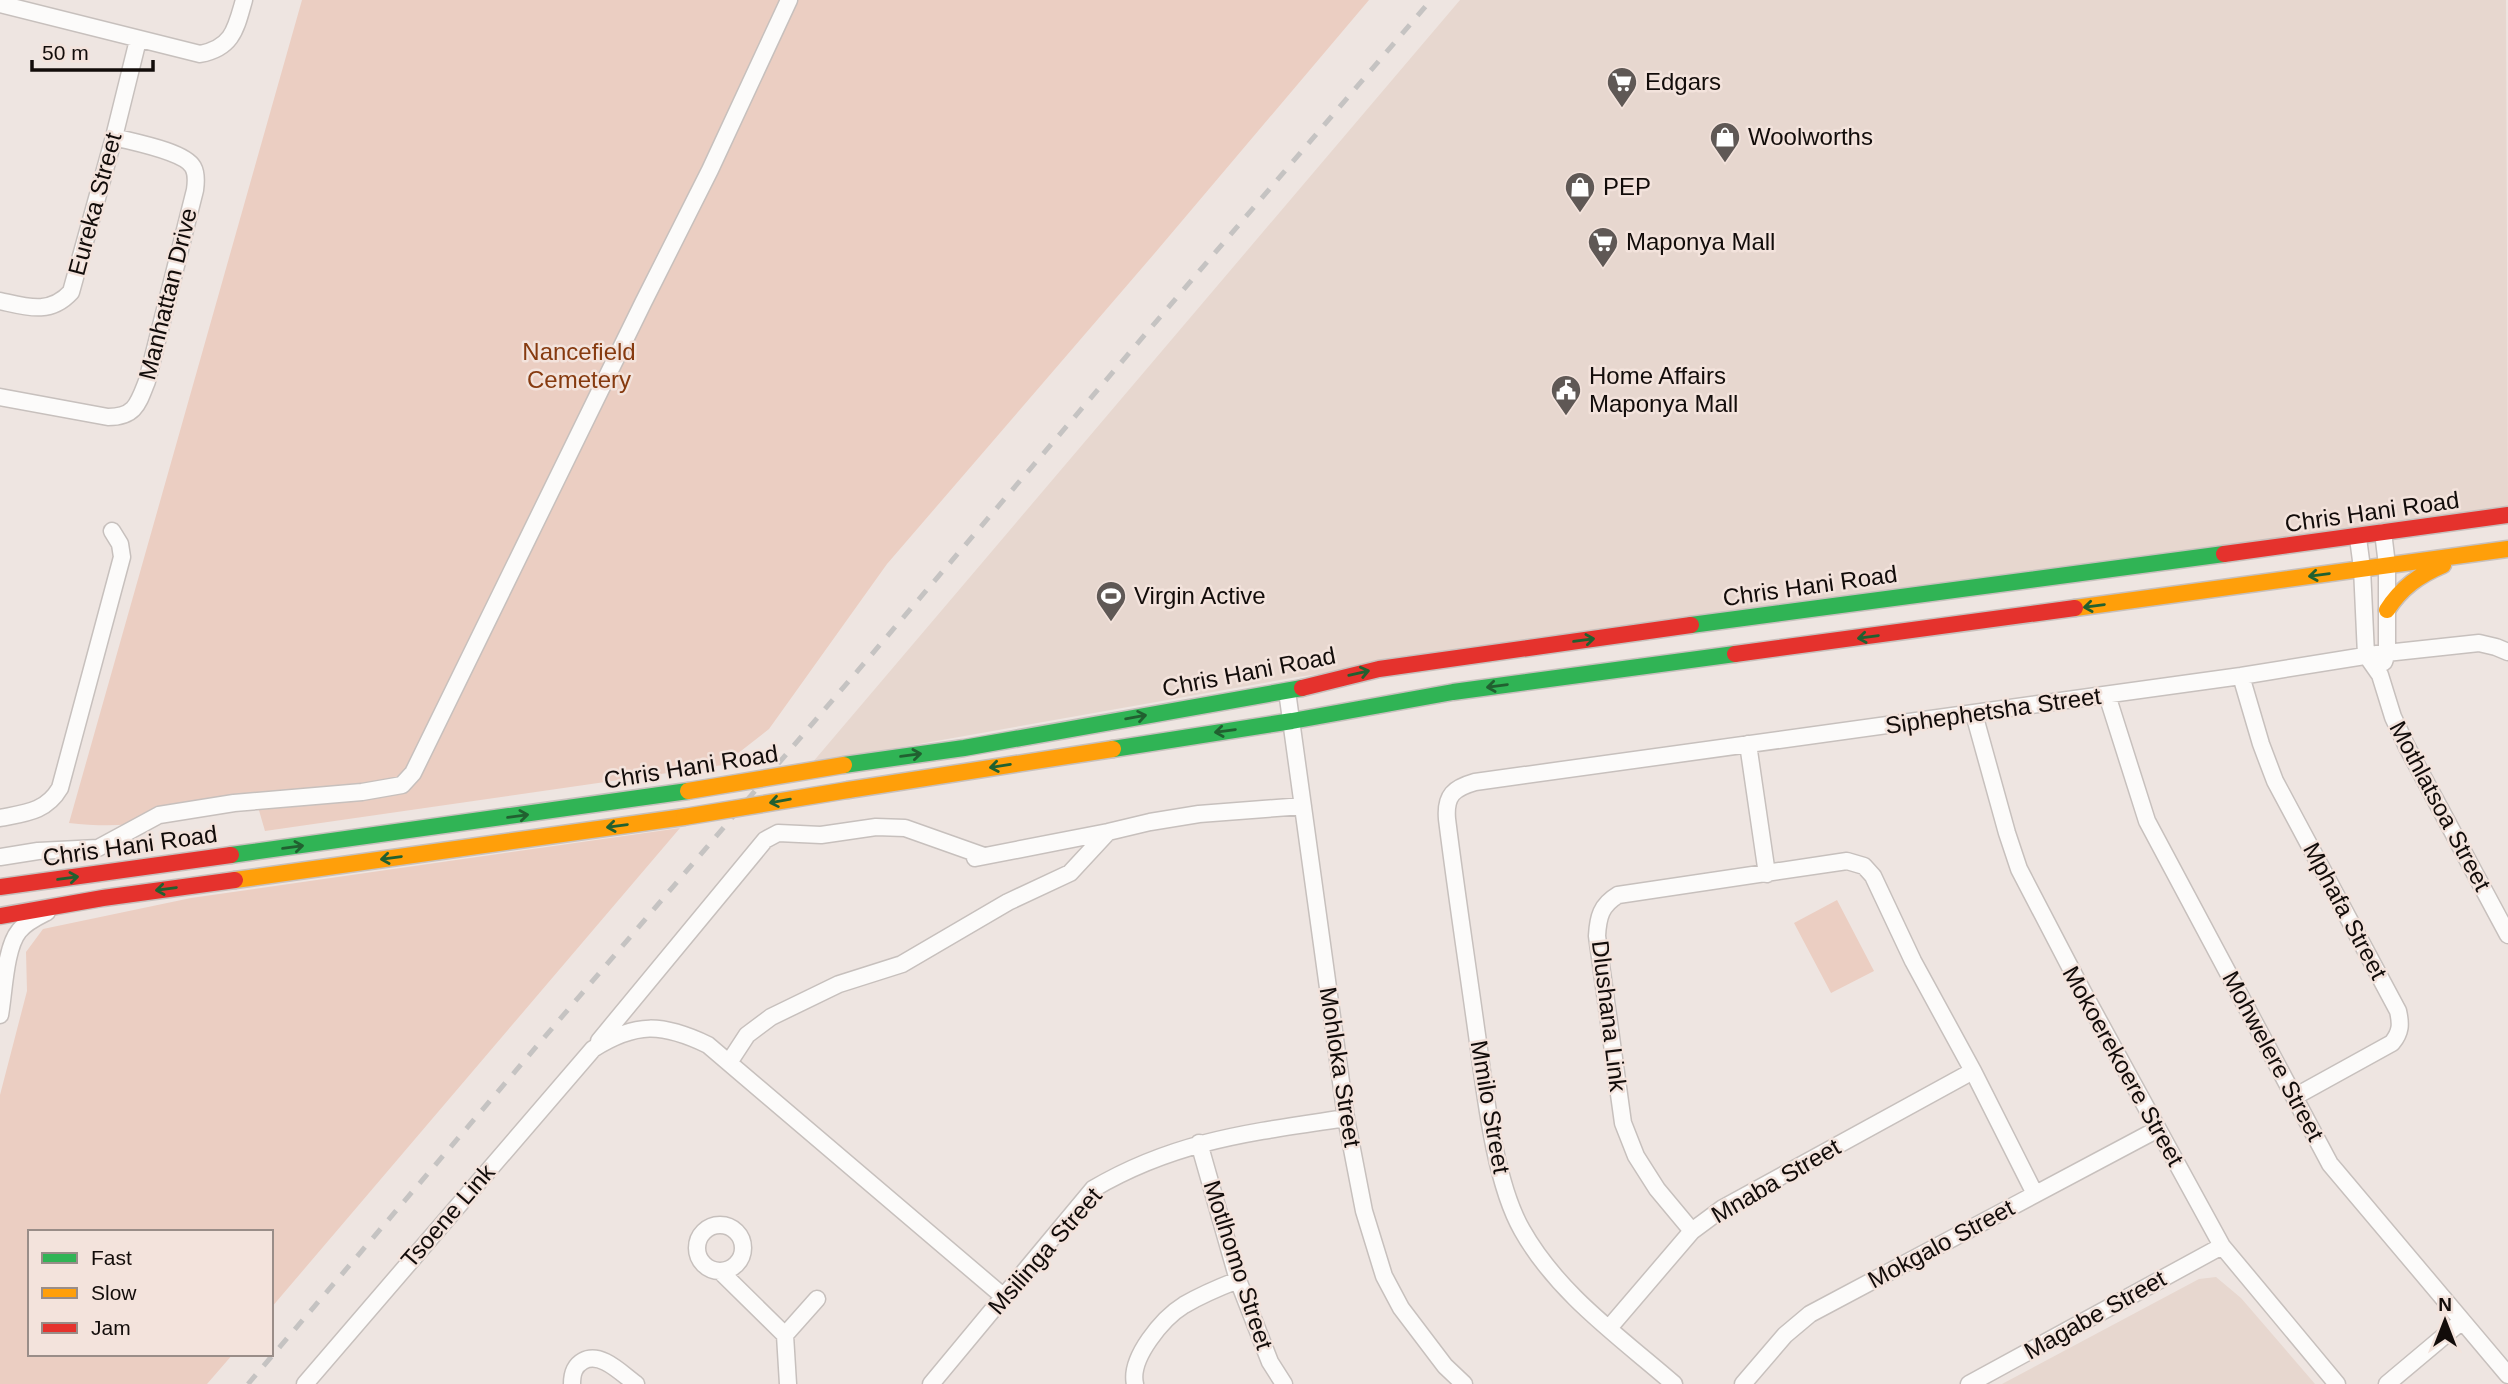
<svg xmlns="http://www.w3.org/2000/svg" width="2508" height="1384" viewBox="0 0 2508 1384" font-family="Arial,sans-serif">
<rect width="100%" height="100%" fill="#eee5e1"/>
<path fill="#e7d7cf" d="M1460,0H2506L2508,510L1297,677L812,763Z
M2216,1277L2241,1298L2315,1384H2002L2199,1279Z"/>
<path fill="#ebcec2" d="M302,0H1369L1154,254L887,564L769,729L723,765L265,831L258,807C196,817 131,831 69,823Z
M680,828L271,1308V1232H30V1354H233L207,1384H0V1095L27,991L26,952L43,929L191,898Z
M1837,900L1874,971L1831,993L1794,923Z"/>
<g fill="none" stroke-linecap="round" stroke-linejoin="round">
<g stroke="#c7c0bd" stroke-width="19">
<path id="street" d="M0,4L200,54C233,48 236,28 244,0
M0,301C27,307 50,315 71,292L114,137L138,40
M0,397L108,417C135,417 138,404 147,381L195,190C196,183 197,174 193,167C184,151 132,142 114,137
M2383,532L2387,565V653L2384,662
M2358,538L2362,568L2366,655L2380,675L2393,717L2407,747L2508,935
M2241,676L2261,744L2275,781L2398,1011C2401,1024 2401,1032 2392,1043L2296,1096
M1287,691L1346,1118L1364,1211L1384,1276L1401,1308L1445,1366L1464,1384
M2107,695L2147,821L2330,1164L2508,1375
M1974,714L2007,833L2019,869L2083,992L2222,1246L2337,1384
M1748,744L1767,874
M0,818C25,813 46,812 60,788L122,557L120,544L112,531
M0,857L38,851L98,848L159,815L234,803L362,792L402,785L413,773L643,303L710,170L789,0
M975,858L1108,832L1150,822L1199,814L1303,806
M0,1015C4,993 5,948 19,931C26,922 37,917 47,912
M599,1041L765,840L778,833L821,835L876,827L905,828L984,856
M730,1061L747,1035L771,1017L839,984L902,964L1008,902L1070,873L1108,832
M1199,1143L1238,1280L1270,1362L1284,1384
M697 1248a23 23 0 1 1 46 0a23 23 0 1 1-46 0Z
M1692,1231L1657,1189L1636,1156L1623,1123L1597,936C1598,917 1601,905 1618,895L1847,861L1864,866L1873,876L1913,961L1973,1071L2035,1194
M721,1272L785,1335L788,1384
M1609,1328L1692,1231L1723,1208L1973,1071
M785,1335L817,1299
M305,1384L593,1049C636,1022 662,1023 708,1045L1004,1297
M572,1384C572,1374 574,1366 583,1361C601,1351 622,1374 636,1384
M931,1384L1093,1189C1176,1140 1254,1132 1346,1118
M1135,1384C1129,1358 1163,1318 1184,1305C1201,1295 1220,1287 1238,1280
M1674,1384C1620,1337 1558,1294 1522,1230C1494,1181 1485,1091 1477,1035C1467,963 1456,891 1447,819C1445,795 1454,788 1475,782L2241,676L2377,654L2479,643L2496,647L2508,652
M1743,1384L1785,1335L1810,1314L2158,1129
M1969,1384L2222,1246
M2387,1384L2462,1321"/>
</g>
<g stroke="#c7c0bd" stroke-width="19">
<path id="fast" d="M1691,625L2224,554
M1113,749L1292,721L1453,692L1735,654
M844,765L964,748L1302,688
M231,855L688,791"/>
</g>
<g stroke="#c7c0bd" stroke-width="19">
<path id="slow" d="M2075,608L2508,549
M2387,610C2401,588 2419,575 2443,565
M848,790L1113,749
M235,880L684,817"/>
</g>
<g stroke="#c7c0bd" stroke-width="19">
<path id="jam" d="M2224,554L2508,515
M1735,654L2075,608
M1302,688L1379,669L1691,625
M0,887L231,855
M0,916L103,898L235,880"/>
</g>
<use href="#street" stroke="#fcfbfa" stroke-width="16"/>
<use href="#fast" stroke="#30b455" stroke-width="16"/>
<use href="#slow" stroke="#ff9f0a" stroke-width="16"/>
<use href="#jam" stroke="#e5322d" stroke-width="16"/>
<path stroke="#c5c3c2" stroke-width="5" stroke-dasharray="12 12" stroke-linecap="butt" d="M248,1384L1431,0"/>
<g stroke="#c7c0bd" stroke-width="19" stroke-linecap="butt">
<path id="slow-bridge" d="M688,791L844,765
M684,817L848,790"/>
</g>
<use href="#slow-bridge" stroke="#ff9f0a" stroke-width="16"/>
</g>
<defs><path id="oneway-shaft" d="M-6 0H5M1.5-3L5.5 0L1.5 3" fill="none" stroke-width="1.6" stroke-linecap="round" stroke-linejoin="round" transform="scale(1.75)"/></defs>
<g stroke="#216030">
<use href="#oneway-shaft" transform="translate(2319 575) rotate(172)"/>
<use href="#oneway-shaft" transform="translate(2094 606) rotate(172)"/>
<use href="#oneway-shaft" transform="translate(1868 637) rotate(172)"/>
<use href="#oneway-shaft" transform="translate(1584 640) rotate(-8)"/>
<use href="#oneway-shaft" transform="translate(1359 673) rotate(-13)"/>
<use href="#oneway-shaft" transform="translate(1497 686) rotate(172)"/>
<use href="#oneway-shaft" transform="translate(1136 717) rotate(-10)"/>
<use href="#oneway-shaft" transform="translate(1225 731) rotate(172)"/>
<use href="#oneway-shaft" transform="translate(911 755) rotate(-8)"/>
<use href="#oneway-shaft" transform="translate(1000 766) rotate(171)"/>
<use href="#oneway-shaft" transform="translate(780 801) rotate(170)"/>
<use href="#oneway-shaft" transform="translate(518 816) rotate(-8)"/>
<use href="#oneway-shaft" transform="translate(617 826) rotate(172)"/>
<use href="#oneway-shaft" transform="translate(293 847) rotate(-8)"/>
<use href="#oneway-shaft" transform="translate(391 858) rotate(172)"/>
<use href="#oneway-shaft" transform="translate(68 878) rotate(-8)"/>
<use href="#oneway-shaft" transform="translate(166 889) rotate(172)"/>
</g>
<defs>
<g id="supermarket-pin" transform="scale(1.575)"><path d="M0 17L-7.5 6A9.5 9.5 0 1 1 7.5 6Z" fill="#5f5855" stroke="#f3e3dc"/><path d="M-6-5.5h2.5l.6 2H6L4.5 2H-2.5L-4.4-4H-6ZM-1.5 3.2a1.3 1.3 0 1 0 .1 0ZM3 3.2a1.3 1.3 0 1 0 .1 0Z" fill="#fff"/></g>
<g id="shop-pin" transform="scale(1.575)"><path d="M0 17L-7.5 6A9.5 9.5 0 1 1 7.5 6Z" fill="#5f5855" stroke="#f3e3dc"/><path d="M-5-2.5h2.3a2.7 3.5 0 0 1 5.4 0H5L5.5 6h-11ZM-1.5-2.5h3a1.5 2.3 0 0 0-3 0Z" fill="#fff"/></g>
<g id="civic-pin" transform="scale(1.575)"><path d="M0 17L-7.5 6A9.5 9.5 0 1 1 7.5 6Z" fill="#5f5855" stroke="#f3e3dc"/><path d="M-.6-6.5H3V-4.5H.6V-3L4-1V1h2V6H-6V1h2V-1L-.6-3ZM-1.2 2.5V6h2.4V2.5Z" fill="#fff"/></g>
<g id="stadium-pin" transform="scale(1.575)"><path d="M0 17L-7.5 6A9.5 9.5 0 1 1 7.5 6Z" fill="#5f5855" stroke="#f3e3dc"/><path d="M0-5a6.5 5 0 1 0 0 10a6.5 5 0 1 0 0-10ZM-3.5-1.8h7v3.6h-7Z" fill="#fff"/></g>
</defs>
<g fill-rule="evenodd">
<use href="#supermarket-pin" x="1622" y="82"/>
<use href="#shop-pin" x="1725" y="137"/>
<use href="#shop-pin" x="1580" y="187"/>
<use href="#supermarket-pin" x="1603" y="242"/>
<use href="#civic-pin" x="1566" y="390"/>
<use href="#stadium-pin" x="1111" y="596"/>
</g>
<g text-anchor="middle" stroke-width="5" stroke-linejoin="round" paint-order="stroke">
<g font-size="24" fill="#120c0a" stroke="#f3e3dc" text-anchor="start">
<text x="1645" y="90">Edgars</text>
<text x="1748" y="145">Woolworths</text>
<text x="1603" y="195">PEP</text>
<text x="1626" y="250">Maponya Mall</text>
<text x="1589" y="384">Home Affairs<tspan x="1589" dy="28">Maponya Mall</tspan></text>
<text x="1134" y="604">Virgin Active</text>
</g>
<g font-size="24" fill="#120c0a" stroke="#f3e3dc">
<text transform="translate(95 204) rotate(-75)" y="8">Eureka Street</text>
<text transform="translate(168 294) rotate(-76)" y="8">Manhattan Drive</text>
<text transform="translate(2372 512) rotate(-8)" y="8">Chris Hani Road</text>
<text transform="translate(1810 586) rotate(-8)" y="8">Chris Hani Road</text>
<text transform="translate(1249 672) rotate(-11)" y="8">Chris Hani Road</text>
<text transform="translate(1993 711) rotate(-8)" y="8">Siphephetsha Street</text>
<text transform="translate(691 767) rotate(-9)" y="8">Chris Hani Road</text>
<text transform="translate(2440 806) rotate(62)" y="8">Mothlatsoa Street</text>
<text transform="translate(130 846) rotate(-8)" y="8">Chris Hani Road</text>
<text transform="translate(2345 911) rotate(62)" y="8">Mphafa Street</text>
<text transform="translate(1609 1016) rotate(83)" y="8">Dlushana Link</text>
<text transform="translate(2273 1056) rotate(62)" y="8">Mohwelere Street</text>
<text transform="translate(2123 1066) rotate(61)" y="8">Mokoerekoere Street</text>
<text transform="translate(1340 1067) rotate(81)" y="8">Mohloka Street</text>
<text transform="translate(1490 1107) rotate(80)" y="8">Mmilo Street</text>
<text transform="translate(1776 1181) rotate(-30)" y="8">Mnaba Street</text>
<text transform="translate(448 1216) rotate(-49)" y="8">Tsoene Link</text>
<text transform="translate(1941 1244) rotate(-28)" y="8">Mokgalo Street</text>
<text transform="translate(1045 1251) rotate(-49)" y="8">Msilinga Street</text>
<text transform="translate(1238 1265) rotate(72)" y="8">Motlhomo Street</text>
<text transform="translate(2095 1315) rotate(-29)" y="8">Magabe Street</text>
</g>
<g font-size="24" fill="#863a0f" stroke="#f3e3dc">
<text x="579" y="360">Nancefield<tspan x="579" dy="28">Cemetery</tspan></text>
</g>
</g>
<rect x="28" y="1230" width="245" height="126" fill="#f3e3dc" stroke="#998d88" stroke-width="2"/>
<rect x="42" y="1253" width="35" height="10" fill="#30b455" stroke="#998d88" stroke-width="2"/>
<text x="91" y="1265" font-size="21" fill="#120c0a">Fast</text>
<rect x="42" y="1288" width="35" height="10" fill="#ff9f0a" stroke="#998d88" stroke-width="2"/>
<text x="91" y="1300" font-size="21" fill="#120c0a">Slow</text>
<rect x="42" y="1323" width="35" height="10" fill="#e5322d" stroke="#998d88" stroke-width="2"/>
<text x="91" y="1335" font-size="21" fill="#120c0a">Jam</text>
<g transform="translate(2445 1321)" stroke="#f3e3dc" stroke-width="5" paint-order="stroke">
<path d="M0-5L12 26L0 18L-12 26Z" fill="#120c0a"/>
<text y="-10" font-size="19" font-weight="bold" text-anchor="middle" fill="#120c0a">N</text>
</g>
<path d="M32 60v10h121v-10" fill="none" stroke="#120c0a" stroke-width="3.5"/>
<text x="42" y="60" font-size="21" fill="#120c0a" stroke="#f3e3dc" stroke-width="5" paint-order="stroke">50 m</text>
</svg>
